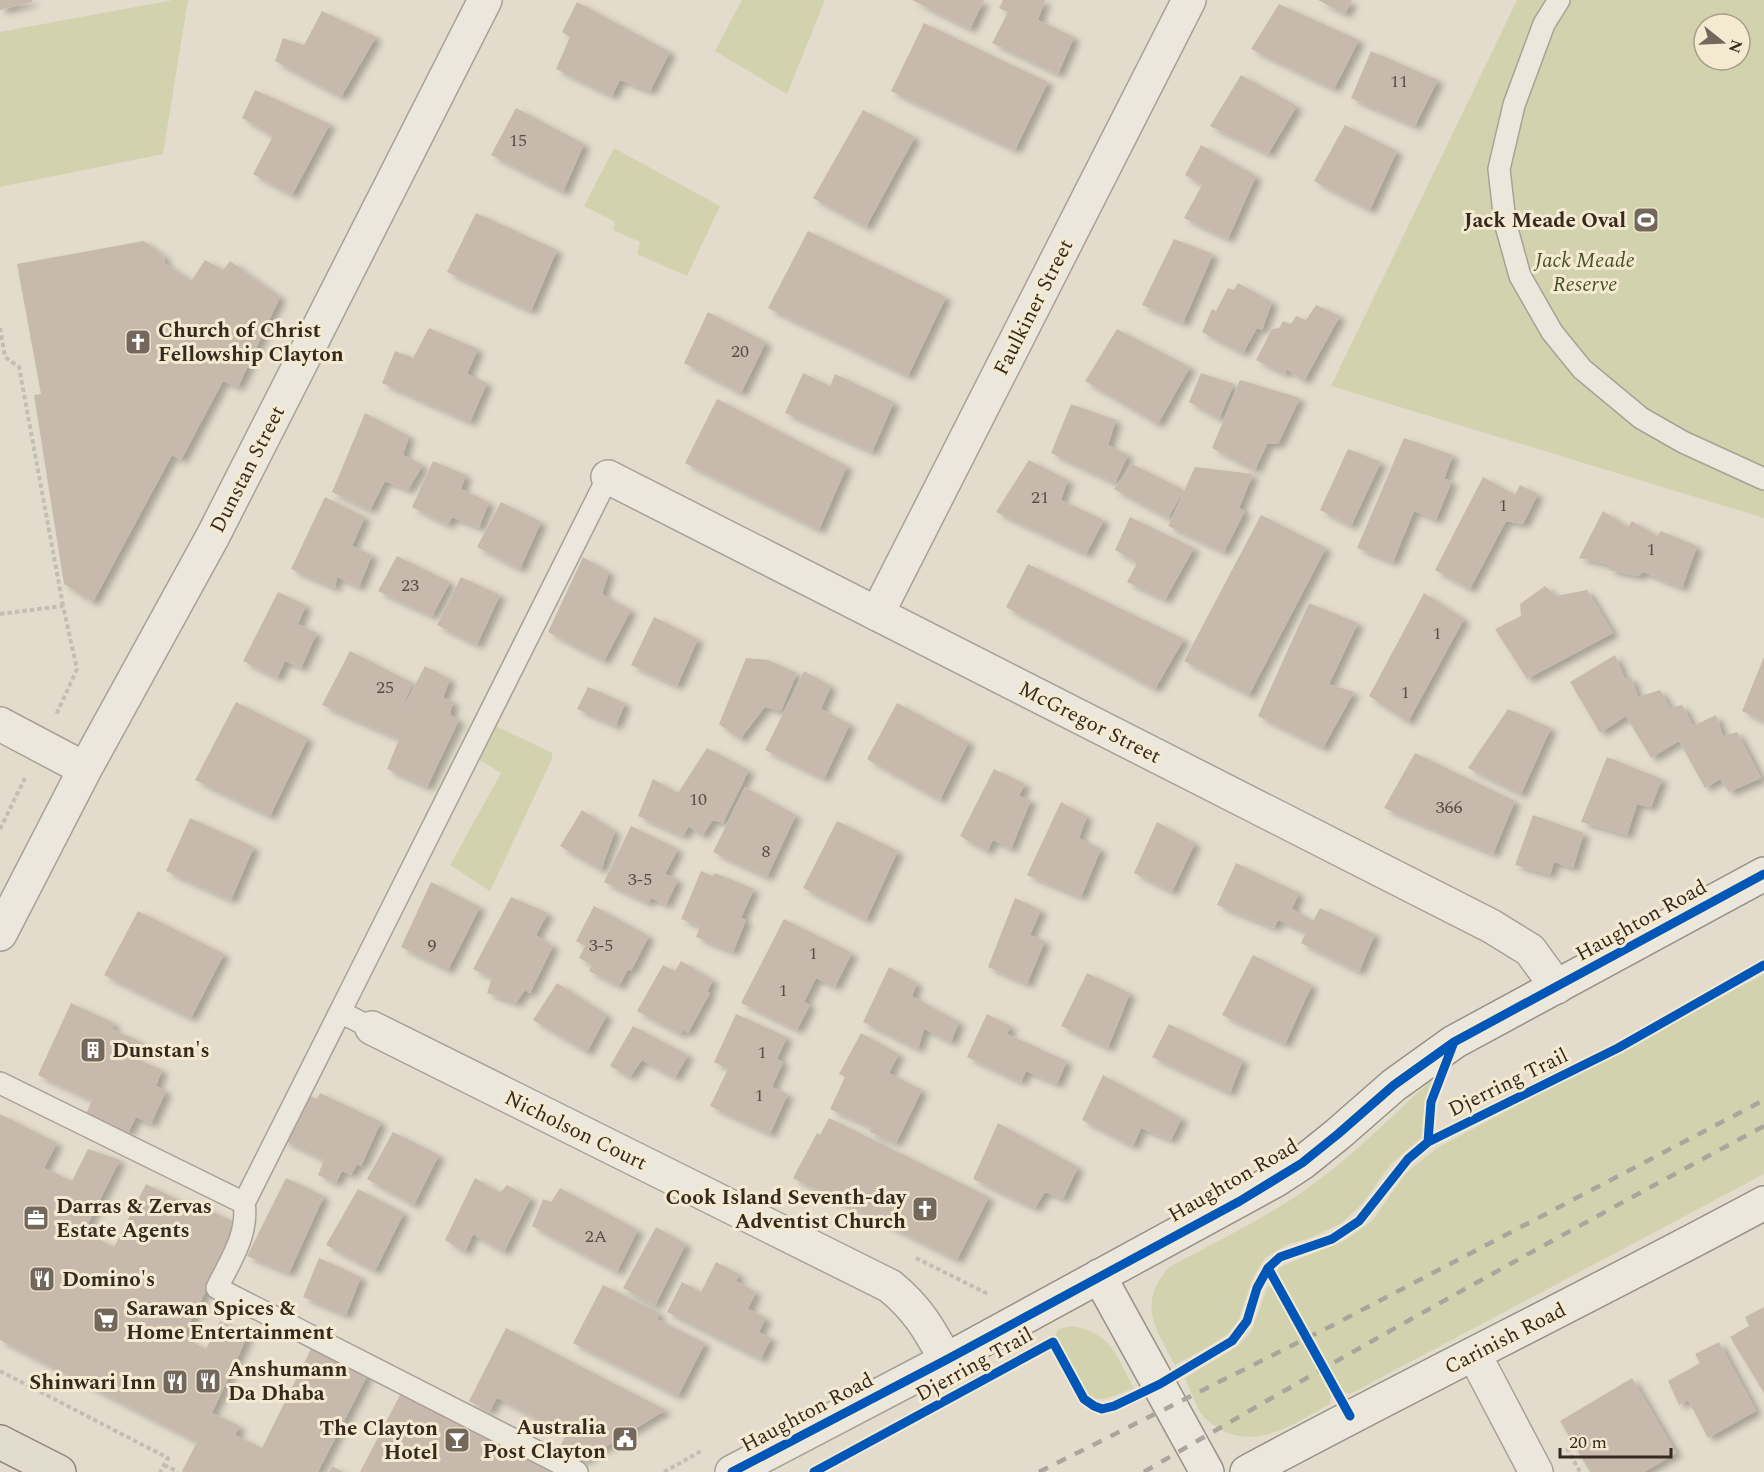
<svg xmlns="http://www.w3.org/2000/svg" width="1764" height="1472" viewBox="0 0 1764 1472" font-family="Spectral,serif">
<defs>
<filter id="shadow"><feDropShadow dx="6" dy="4" stdDeviation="3" flood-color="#0004"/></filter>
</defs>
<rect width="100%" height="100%" fill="#e3dccc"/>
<path fill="#d2d2af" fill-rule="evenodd" d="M173,0H188L163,154L0,187V32Z
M742,0H825L787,94L715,51Z
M1517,0H1764V518L1331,386ZM1704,24H1740V60H1704Z
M614,148L720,206L687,276L637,254L640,242L613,230L615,222L584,206Z
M494,725L552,753V759L490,891L450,865L501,773L476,758Z
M1764,974V1174L1350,1394L1342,1391L1280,1281L1278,1269L1284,1265L1344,1241L1372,1221L1406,1173L1437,1148Z
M1437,1075L1427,1098L1422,1137L1391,1164L1362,1204L1342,1223L1310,1238L1286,1245L1265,1258L1253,1278L1239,1319L1229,1333L1213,1344L1175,1365C1155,1327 1137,1305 1169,1267C1217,1241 1268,1217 1312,1185C1357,1153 1395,1112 1437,1075Z
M1268,1286L1273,1288L1331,1395L1330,1404C1298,1421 1263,1448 1226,1432C1217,1428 1210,1424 1203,1416C1195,1406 1191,1390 1185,1378L1238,1346L1251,1332Z
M1072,1326C1112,1333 1116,1356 1134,1388C1119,1394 1106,1401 1089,1399L1055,1337L1058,1329Z"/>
<path fill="#c7baad" filter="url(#shadow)" d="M0,0H32V2L0,10Z
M912,0H984L970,29Z
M1003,0H1045L1038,20L1074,37L1058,74L992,43L1008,12L999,8Z
M1318,0H1352L1345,14Z
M577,2L670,52L650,91L620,80L612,96L556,69L570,37L562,32Z
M1279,4L1359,40L1334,89L1251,49Z
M322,11L376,37L341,97L275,61L283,38L304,45Z
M924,23L1048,82L1015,150L891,91Z
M1371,51L1438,80L1415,126L1351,98Z
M1241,75L1297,106L1268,154L1210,126Z
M255,90L330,124L292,195L253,174L273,136L242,118Z
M516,108L584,144L563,192L491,155Z
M863,110L915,137L866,227L813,198Z
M1345,125L1397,151L1370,210L1314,181Z
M1201,145L1256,176L1228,239L1184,218L1202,185L1185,175Z
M476,213L557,250L531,311L447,272Z
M808,231L946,297L908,376L768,308Z
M1174,239L1213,254L1183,323L1142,305Z
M144,241L164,256L165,263L191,281L205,260L223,270L230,261L280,297L238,387L223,381L181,460L172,455L93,602L64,584L34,395L41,394L17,264Z
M1238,283L1272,302L1262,330L1257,328L1243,353L1202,332L1212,309L1216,311L1228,288L1234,290Z
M1316,305L1340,316L1304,381L1287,369L1285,374L1256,360L1272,329L1279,328L1283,321L1291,324L1296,316L1306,320Z
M708,312L766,342L741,393L684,363Z
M429,328L478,349L467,374L487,383L470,422L382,383L395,351L413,358Z
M1117,329L1190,367L1158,424L1085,381Z
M803,373L830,386L835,374L894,402L872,452L785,413Z
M1201,373L1234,384L1219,419L1189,402Z
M1240,380L1300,398L1278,444H1267L1255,470L1212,448Z
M717,399L847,466L819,530L685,463Z
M1071,404L1116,420L1108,445L1128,455L1115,483L1051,453Z
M365,413L409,436L403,455L423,465L408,490L385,481L370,510L332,492Z
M1404,438L1453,455L1444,479L1452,481L1436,520L1414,511L1393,562L1357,548Z
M1348,449L1381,462L1351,526L1320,510Z
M1029,460L1068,480L1061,500L1104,520L1086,554L996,512Z
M433,461L466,475L461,489L489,502L479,528L452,517L448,525L412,507Z
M1132,464L1184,490L1168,518L1114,489Z
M1195,467L1253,474L1239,508L1245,511L1224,552L1168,526Z
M1483,477L1515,495L1520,485L1538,494L1523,524L1506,521L1470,589L1435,570Z
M325,497L365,517L352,546L372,555L359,587L337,577L335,588L291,569Z
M501,502L541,522L520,569L477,547Z
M1603,511L1628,527L1632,521L1657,536L1661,531L1697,546L1682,588L1644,572L1638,576L1609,570L1611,565L1579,558Z
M1261,515L1326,548L1249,695L1184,661Z
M1130,517L1194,548L1165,600L1127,582L1137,563L1115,550Z
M397,556L450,582L432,616L378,591Z
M583,557L609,572L602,594L631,610L604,661L548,632Z
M1028,564L1184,639L1155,689L1006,607Z
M461,577L500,595L477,645L437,625Z
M1545,586L1556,596L1587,590L1613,633L1527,679L1495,629L1521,616L1520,604Z
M278,592L306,605L298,624L317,633L301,668L285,661L277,678L243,661Z
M1424,593L1464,619L1408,722L1369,696Z
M1309,603L1358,623L1329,684L1354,692L1323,748L1258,716Z
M654,617L698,639L677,686L631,665Z
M350,651L413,683L394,724L425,666L450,679L443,698L453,701L450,715L459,720L427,787L387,769L399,739L322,705Z
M1615,655L1625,679L1631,677L1638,697L1660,690L1670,708L1682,705L1693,726L1716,715L1723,736L1737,732L1761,778L1729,792L1720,779L1705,788L1679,741L1651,758L1626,716L1600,733L1570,682Z
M1764,657V721L1742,711Z
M746,658L768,660L797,673L781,711L765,707L740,739L719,724Z
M804,671L831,686L821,709L850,724L824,779L765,750Z
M588,687L625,703L616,726L577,709Z
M236,702L308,738L270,816L195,780Z
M897,703L969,742L940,800L867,759Z
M1508,709L1551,728L1521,794L1468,768Z
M707,748L749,770L723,823L713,820L702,836L689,826L683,836L638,816L653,779L678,793Z
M1415,753L1515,801L1493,854L1384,808Z
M1607,757L1662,779L1651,807L1637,804L1627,835L1581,822Z
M994,769L1025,784L1019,796L1031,800L1011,849L993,840L987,851L960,836Z
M745,787L796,815L767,877L713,852Z
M1061,802L1087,816L1079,838L1101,849L1081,897L1027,875Z
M582,810L615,831L601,870L560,846Z
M1533,815L1584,833L1573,868L1554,862L1550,875L1515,865Z
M190,818L254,847L231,900L166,871Z
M837,821L898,851L866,920L803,888Z
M1157,822L1195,843L1172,892L1134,873Z
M631,826L678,849L665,874L678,880L666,905L651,898L648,903L604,882Z
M1236,863L1299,893L1292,909L1313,921L1320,908L1375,934L1359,972L1301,943L1306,932L1278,920L1274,928L1217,905Z
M701,871L713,876L715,873L754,889L741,918L746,920L733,952L696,937L700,926L681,919Z
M431,882L480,907L448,970L401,947Z
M511,897L548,913L536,935L553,946L530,993L525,990L516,1003L487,993L492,978L473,969Z
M1015,898L1041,910L1030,935L1045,941L1027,984L988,967Z
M594,906L649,936L631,971L628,969L619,986L589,971L592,965L579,958L585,946L576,941Z
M138,911L224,954L191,1018L104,975Z
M784,919L852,953L835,987L816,978L804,1002L810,1005L797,1030L741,1003Z
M1253,955L1312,985L1285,1044L1222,1015Z
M681,961L713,980L707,992L710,993L688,1033L683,1030L680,1034L637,1011L663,965L675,971Z
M889,967L917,983L912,996L959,1022L951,1042L924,1029L918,1049L863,1022Z
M1087,973L1130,993L1108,1048L1061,1026Z
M557,983L607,1015L587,1052L533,1020Z
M71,1003L114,1023L112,1029L141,1042L133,1057L162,1070L156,1086L166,1091L151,1124L136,1117L128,1133L86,1114L92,1100L38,1075Z
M736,1014L787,1037L777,1059L783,1062L772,1087L788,1094L770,1134L710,1106L728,1069L714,1062Z
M987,1014L1011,1026L1007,1034L1067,1061L1057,1084L1026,1071L1021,1082L967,1057Z
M1169,1024L1243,1060L1230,1093L1152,1057Z
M633,1026L688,1055L675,1078L642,1060L630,1077L610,1066Z
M861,1033L899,1054L889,1073L922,1090L896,1143L870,1132L871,1127L830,1109L845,1077L839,1074Z
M1103,1075L1182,1118L1171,1140L1141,1128L1133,1146L1082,1120Z
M320,1093L381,1122L361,1166L357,1164L351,1175L342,1171L336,1183L318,1175L324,1160L283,1140L304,1094L317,1099Z
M0,1114L57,1143L44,1168L72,1181L88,1149L120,1160L84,1232L114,1247L146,1184L191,1206L193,1202L232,1221L235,1232L183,1337L206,1349L220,1321L248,1335L212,1413L240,1426L235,1435L262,1448L312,1347L368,1374L318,1472H184L182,1471L197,1442L0,1340Z
M829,1118L989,1197L957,1260L793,1178L817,1133L820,1135Z
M998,1123L1078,1167L1063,1199L1045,1192L1035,1208L973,1179Z
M393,1132L439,1155L414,1205L367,1179Z
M286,1178L324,1196L289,1273L247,1256Z
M475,1178L500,1193L507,1185L531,1198L504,1252L473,1234L465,1252L445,1240Z
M560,1188L638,1230L617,1272L532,1226L543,1199L551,1202Z
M358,1189L404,1213L375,1271L326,1245Z
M656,1227L686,1244L655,1306L623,1288Z
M319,1258L361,1277L346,1315L303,1297Z
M716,1262L739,1274L736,1281L756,1292L748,1309L766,1318L759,1332L771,1338L761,1359L667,1312L682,1282L701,1292Z
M603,1285L659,1313L657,1319L705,1343L678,1396L573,1343Z
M1764,1307V1393L1730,1337L1749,1326L1745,1317Z
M506,1328L666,1410L582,1461L559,1449L566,1434L497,1398L489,1412L469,1401Z
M1719,1342L1756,1411L1708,1438L1688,1400L1679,1405L1668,1381L1700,1363L1695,1354Z
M1632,1378L1676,1453L1644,1472H1590L1560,1421Z
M402,1391L435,1408L553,1472H360Z
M332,1466L343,1472H329Z"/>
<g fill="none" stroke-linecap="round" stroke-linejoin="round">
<g stroke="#a8a195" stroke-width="24">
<path id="lane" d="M1559,0L1544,24L1514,105L1499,169L1505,222L1520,276L1552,332L1582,369L1641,418L1683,442L1764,479
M340,1012L608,477
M0,1083L244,1203L340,1012L372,1028
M244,1203C249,1234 230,1261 217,1288L577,1472"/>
</g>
<g stroke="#a8a195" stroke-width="36">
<path id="street" d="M608,477L1491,926L1530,950L1557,987
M877,614L1189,0
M0,724L85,769
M0,934L85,769L213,536L485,0
M372,1028L890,1286C918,1309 929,1329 946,1360L732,1472
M1474,1354L1536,1472"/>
</g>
<g stroke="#989085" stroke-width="36">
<path id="secondary" d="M1099,1276L1207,1472
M946,1360L1276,1180L1302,1163L1338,1134L1394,1085L1454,1042L1764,874
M1247,1472C1418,1380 1593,1295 1764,1203"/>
</g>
<g stroke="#8e877c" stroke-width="36">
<path id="primary" d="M0,1442L59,1472"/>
</g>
<path stroke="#c4bdb4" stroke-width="4" stroke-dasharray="4.5 3" stroke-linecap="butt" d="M0,328L5,357L19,367L63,606
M0,614L63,606L77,669L56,715
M0,829L25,778
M916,1258L988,1294
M0,1371L168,1458L160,1472
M1567,1448L1580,1472
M164,1465L178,1472
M664,1472L703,1450"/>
<use href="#lane" stroke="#ece7dd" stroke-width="21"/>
<use href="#street" stroke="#ece7dd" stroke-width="33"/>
<use href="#secondary" stroke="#ece7dd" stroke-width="33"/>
<use href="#primary" stroke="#e2dccf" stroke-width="33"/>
<path stroke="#aaa69e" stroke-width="4.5" stroke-dasharray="10 10" stroke-linecap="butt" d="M1039,1472L1339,1322L1764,1100
M1144,1472C1349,1352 1555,1238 1764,1126"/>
<g stroke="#f4ead2" stroke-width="13">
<path id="cycleway" d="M1428,1142L1431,1102L1454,1042
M1268,1268L1350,1416
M732,1472L946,1360L1240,1201L1302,1163L1338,1134L1394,1085L1454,1042L1764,874
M814,1472L1053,1342L1084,1399L1094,1406L1102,1409L1114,1406L1160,1384L1232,1341L1247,1321L1257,1288L1268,1268L1280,1257L1332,1239L1359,1221L1408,1159L1428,1142L1618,1048L1764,965"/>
</g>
<use href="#cycleway" stroke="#0057b8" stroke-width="9"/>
</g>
<defs>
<g id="stadium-square" transform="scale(1.35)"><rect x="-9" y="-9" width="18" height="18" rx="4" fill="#73685b" stroke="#f4ead2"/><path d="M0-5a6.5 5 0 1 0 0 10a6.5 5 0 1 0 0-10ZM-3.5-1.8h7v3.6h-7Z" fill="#fff"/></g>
<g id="church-square" transform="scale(1.35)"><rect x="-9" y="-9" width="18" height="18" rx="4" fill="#73685b" stroke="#f4ead2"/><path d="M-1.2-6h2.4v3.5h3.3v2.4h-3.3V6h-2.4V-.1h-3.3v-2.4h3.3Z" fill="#fff"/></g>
<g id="building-square" transform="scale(1.35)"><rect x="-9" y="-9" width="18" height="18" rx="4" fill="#73685b" stroke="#f4ead2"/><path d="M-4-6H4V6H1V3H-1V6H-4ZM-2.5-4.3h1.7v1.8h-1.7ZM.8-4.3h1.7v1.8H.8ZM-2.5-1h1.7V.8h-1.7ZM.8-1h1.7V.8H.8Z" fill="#fff"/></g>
<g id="office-square" transform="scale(1.35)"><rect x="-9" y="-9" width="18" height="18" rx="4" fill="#73685b" stroke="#f4ead2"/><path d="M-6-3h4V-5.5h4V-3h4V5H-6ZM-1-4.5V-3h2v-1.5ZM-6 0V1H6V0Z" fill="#fff"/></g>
<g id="restaurant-square" transform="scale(1.35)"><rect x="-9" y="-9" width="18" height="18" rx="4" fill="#73685b" stroke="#f4ead2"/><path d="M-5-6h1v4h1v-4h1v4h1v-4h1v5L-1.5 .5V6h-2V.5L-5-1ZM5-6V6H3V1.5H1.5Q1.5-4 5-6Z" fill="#fff"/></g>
<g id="supermarket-square" transform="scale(1.35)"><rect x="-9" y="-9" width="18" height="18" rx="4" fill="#73685b" stroke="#f4ead2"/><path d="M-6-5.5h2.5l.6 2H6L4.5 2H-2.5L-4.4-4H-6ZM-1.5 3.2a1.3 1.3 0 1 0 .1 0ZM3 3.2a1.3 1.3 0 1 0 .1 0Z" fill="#fff"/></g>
<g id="civic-square" transform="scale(1.35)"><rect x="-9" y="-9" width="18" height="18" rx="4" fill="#73685b" stroke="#f4ead2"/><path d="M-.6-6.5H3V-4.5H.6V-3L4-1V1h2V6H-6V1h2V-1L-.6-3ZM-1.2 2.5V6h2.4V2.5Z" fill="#fff"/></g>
<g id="bar-square" transform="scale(1.35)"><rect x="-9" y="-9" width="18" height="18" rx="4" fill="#73685b" stroke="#f4ead2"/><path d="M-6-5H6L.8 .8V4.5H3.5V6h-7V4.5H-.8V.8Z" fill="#fff"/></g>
</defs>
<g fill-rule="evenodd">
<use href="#stadium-square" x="1646" y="220"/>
<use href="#church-square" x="138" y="342"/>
<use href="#building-square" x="93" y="1050"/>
<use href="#church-square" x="925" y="1209"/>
<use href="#office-square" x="36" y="1218"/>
<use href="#restaurant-square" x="42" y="1279"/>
<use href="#supermarket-square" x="106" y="1320"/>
<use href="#restaurant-square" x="208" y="1381"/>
<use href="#restaurant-square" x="175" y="1382"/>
<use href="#civic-square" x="625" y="1439"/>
<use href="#bar-square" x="457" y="1440"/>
</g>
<g text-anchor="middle" stroke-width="6" stroke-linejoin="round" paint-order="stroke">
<g font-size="18" fill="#5a4e42">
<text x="1399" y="87">11</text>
<text x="518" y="146">15</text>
<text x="740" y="357">20</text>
<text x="1040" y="503">21</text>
<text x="1503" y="511">1</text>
<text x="1651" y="555">1</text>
<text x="410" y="591">23</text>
<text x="1437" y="639">1</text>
<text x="385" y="693">25</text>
<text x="1405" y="698">1</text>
<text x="698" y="805">10</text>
<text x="1449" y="813">366</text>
<text x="766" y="857">8</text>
<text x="640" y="885">3-5</text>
<text x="432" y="951">9</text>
<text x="601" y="951">3-5</text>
<text x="813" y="959">1</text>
<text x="783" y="996">1</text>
<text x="762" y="1058">1</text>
<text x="759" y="1101">1</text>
<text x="596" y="1242">2A</text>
</g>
<g font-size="21" font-weight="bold" fill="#362a1e" stroke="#f4ead2" text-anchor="start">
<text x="1626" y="227" text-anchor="end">Jack Meade Oval</text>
<text x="158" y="337">Church of Christ<tspan x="158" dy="24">Fellowship Clayton</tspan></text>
<text x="112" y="1057">Dunstan's</text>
<text x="906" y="1204" text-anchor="end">Cook Island Seventh-day<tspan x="906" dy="24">Adventist Church</tspan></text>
<text x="56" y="1213">Darras &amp; Zervas<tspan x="56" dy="24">Estate Agents</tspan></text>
<text x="62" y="1286">Domino's</text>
<text x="126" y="1315">Sarawan Spices &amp;<tspan x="126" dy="24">Home Entertainment</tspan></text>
<text x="228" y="1376">Anshumann<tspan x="228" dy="24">Da Dhaba</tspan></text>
<text x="156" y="1389" text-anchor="end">Shinwari Inn</text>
<text x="606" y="1434" text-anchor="end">Australia<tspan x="606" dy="24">Post Clayton</tspan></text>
<text x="438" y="1435" text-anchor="end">The Clayton<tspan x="438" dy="24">Hotel</tspan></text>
</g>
<g font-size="21" font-style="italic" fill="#475225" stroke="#f4ead2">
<text x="1585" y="267">Jack Meade<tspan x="1585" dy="24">Reserve</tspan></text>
</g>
<g font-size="21" fill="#362a1e" stroke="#f4ead2">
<text transform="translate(1033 307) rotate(-63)" y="7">Faulkiner Street</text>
<text transform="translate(247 469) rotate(-63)" y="7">Dunstan Street</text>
<text transform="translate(1090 722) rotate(27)" y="7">McGregor Street</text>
<text transform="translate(1641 920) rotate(-29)" y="7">Haughton Road</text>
<text transform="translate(1508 1082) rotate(-26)" y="7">Djerring Trail</text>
<text transform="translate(576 1130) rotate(26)" y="7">Nicholson Court</text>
<text transform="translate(1233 1180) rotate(-30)" y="7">Haughton Road</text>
<text transform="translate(1505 1338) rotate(-27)" y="7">Carinish Road</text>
<text transform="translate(974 1364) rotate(-29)" y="7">Djerring Trail</text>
<text transform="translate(807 1412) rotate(-28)" y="7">Haughton Road</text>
</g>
</g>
<g transform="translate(1722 42) rotate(108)"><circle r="28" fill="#f4ead2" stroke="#a89d8a" stroke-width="1.5"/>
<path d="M0-4.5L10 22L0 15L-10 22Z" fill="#73685b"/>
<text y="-9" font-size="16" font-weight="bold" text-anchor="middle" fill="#362a1e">N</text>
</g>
<path d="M1560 1448v9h111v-9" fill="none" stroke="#362a1e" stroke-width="3"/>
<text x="1569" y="1448" font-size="18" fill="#362a1e" stroke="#f4ead2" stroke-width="4.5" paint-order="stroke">20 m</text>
</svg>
